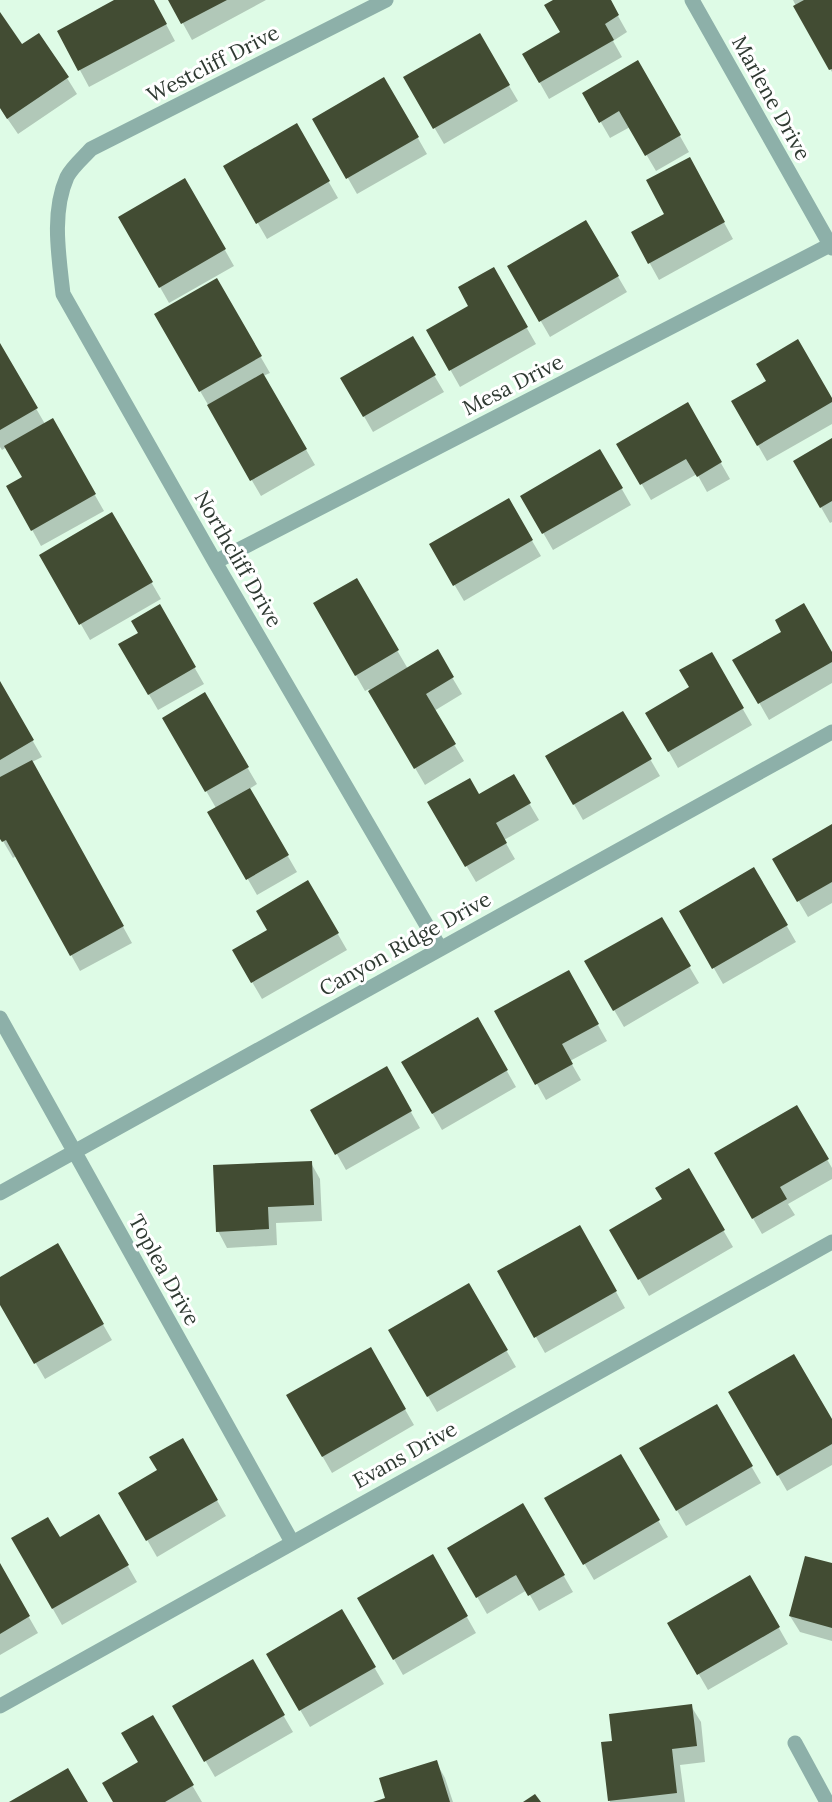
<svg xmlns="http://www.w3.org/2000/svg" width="832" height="1802" viewBox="0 0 832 1802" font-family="Lora,serif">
<rect width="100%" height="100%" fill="#defbe6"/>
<path fill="#0003" d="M117,0H153L175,41L89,87L59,31Z
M170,0H266L192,40Z
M556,0H609L627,32L613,41L622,57L549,99L524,55L562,33Z
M793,0H832V72L795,7L796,6Z
M0,16L21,47L67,78L77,94L18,134L0,108Z
M479,35L518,101L444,144L405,78Z
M638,62L689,152L656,171L630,127L610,138L584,93Z
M384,79L427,154L357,194L314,119Z
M296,125L338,198L267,239L225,166Z
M698,175L733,239L659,280L633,233L666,215Z
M185,180L234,266L169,303L120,217Z
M586,222L627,292L550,337L509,266Z
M493,269L536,344L460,387L428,330L470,306Z
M216,280L270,373L263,376L315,465L261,496L156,315Z
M412,338L444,392L373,432L342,378Z
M0,346L45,424L52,420L104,511L41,546L8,486L24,477L7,447L2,450L0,447Z
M832,401V424L767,461L733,402Z
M687,404L730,479L707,492L697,474L651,500L618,444Z
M832,440V522L830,523L795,462Z
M600,451L631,505L553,550L522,496Z
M508,500L541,556L464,601L431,545Z
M112,515L161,599L90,640L41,555Z
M356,580L408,669L437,652L462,694L434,711L464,761L425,785L369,689L365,691L315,604Z
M159,606L204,684L158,710L120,645L140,633Z
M711,654L752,725L678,768L647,713L691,688Z
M832,655V683L769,720L735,660Z
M0,684L42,757L32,762L132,943L80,971L16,856L13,858L0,836Z
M205,695L257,784L249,789L297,872L257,895L209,812L216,808L164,718Z
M623,713L660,776L583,820L547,757Z
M513,776L539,820L504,840L515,859L476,882L429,803L479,796Z
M832,826V903L808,917L774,859Z
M754,869L796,942L723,984L681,911Z
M308,882L347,950L262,999L234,951L269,930Z
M661,919L699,983L624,1027L586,962Z
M568,972L607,1041L570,1061L581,1080L546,1100L496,1011Z
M477,1019L516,1087L442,1130L403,1062Z
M386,1068L420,1128L346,1170L312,1110Z
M797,1107L832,1168V1179L788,1204L795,1215L762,1234L716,1154Z
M311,1163L320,1179L322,1221L276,1223L277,1245L227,1248L218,1231Z
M688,1170L733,1247L649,1296L611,1230L664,1200Z
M580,1227L625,1308L545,1353L499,1272Z
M57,1245L112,1340L45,1379L0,1302V1278Z
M468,1285L516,1367L437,1412L390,1331Z
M370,1349L414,1425L332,1473L288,1396Z
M730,1392L832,1422V1465L787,1491Z
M716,1406L761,1483L686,1526L642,1449Z
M182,1440L226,1516L157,1557L120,1493L159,1471Z
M620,1456L668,1537L594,1580L546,1498Z
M523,1505L573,1592L539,1611L527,1590L487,1614L449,1548Z
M99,1516L137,1582L62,1625L13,1539H59Z
M432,1556L476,1633L403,1675L359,1598Z
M832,1565V1641L800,1632L790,1616Z
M0,1567L38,1633L0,1655Z
M750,1577L788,1644L708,1690L669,1623Z
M342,1612L384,1684L310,1727L268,1654Z
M252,1662L293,1732L215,1777L174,1707Z
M691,1706L701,1722L705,1762L680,1765L685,1802H610L603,1743L614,1742Z
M152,1717L202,1802H115L140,1763Z
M436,1762L445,1778L453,1802H376L387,1799Z"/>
<path fill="#424c33" d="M114,0H154L167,24L78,71L57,31Z
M168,0H227L181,24Z
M553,0H611L619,15L605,24L614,40L539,83L522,54L560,32L544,5Z
M804,0H832V69L829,70L793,6Z
M0,12L22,44L39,33L69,77L7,119L0,108Z
M480,33L510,85L433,129L403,77Z
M638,60L681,135L645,156L619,111L599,123L582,93Z
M384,77L419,137L346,179L312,119Z
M297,123L330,181L256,224L223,166Z
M690,157L725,222L648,264L631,232L664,214L646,180Z
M185,178L226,249L159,288L118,217Z
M586,220L619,276L539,322L507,266Z
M494,267L528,327L449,371L426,330L468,306L458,287Z
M217,278L262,356L199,392L154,314Z
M413,336L436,375L363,417L340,378Z
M798,339L832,398V402L757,446L731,401L766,381L756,364Z
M0,343L38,408L0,430Z
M263,373L307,449L250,481L207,405Z
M688,402L722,462L697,477L686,459L640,485L616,444Z
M53,418L96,494L31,531L6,486L22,477L4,446Z
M832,438V501L820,508L793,461Z
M600,449L623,488L542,534L520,496Z
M509,498L533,540L453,586L429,544Z
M112,512L153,582L79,625L39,555Z
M357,578L399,650L355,676L313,603Z
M804,603L832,652V662L758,704L732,660L781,632L775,620Z
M160,604L196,667L148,695L118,644L138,633L131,621Z
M438,649L454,677L426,694L456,744L414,769L368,691Z
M712,652L744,708L668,752L645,713L689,687L679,670Z
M0,681L34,740L0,760Z
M205,692L249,767L205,792L162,718Z
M623,711L652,759L573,805L545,756Z
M32,760L124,926L70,956L6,840L2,842L0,839V777Z
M514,774L531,803L496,823L507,843L465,867L427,802L470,778L479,794Z
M250,788L289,855L246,880L207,812Z
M832,824V882L797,902L772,859Z
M754,867L788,925L712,969L679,911Z
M308,880L339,933L251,983L232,950L267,930L256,911Z
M662,917L691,966L613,1011L584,961Z
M569,970L599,1024L562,1044L573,1064L535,1085L494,1011Z
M478,1017L508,1070L432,1114L401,1062Z
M387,1066L412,1111L335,1155L310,1110Z
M797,1105L829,1159L780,1187L787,1199L752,1219L714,1153Z
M312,1161L314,1205L268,1207L269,1229L216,1232L213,1165Z
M689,1168L725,1230L638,1280L609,1230L662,1199L655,1188Z
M580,1225L617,1291L534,1338L497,1271Z
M58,1243L104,1324L34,1364L0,1305V1277Z
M469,1283L508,1350L427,1397L388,1330Z
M371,1347L406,1409L322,1457L286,1395Z
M794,1354L832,1419V1444L777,1476L728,1392Z
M717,1404L753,1466L676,1511L639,1448Z
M183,1438L218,1500L146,1541L118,1493L157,1470L149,1457Z
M621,1454L660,1520L583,1565L544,1498Z
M523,1503L565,1575L528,1596L516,1575L476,1598L447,1548Z
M99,1514L129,1565L52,1609L11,1538L48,1517L60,1537Z
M433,1554L468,1616L393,1660L357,1598Z
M805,1556L832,1563V1628L789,1616Z
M0,1563L30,1616L0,1634Z
M750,1575L780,1627L697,1675L667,1623Z
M342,1609L376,1667L299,1711L266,1654Z
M253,1659L285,1715L204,1762L172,1706Z
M692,1704L697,1746L672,1749L677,1793L608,1801L601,1742L612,1741L609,1714Z
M153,1715L194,1785L165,1802H113L102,1783L138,1762L121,1733Z
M437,1760L450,1802H373L385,1798L379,1778Z
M68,1768L88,1802H9Z
M535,1794L541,1802H523Z"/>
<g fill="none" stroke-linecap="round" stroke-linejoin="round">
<path stroke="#8db0a9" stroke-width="15" d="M386,0L91,149C84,157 72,167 67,177C51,213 59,257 63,294L215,562L440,948
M692,0L832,248
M215,562L830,245
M0,1018L292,1542
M0,1193L832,732
M0,1706L832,1242
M795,1743L827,1802"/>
</g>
<g text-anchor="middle" stroke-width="6" stroke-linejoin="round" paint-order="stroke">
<g font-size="21" fill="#2f3a32" stroke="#fff">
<text transform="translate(213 64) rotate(-27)" y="7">Westcliff Drive</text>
<text transform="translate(771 98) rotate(61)" y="7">Marlene Drive</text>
<text transform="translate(513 385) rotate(-27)" y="7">Mesa Drive</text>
<text transform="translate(238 559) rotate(60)" y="7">Northcliff Drive</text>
<text transform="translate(405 944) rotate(-29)" y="7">Canyon Ridge Drive</text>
<text transform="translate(164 1270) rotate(61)" y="7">Toplea Drive</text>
<text transform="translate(405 1455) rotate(-29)" y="7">Evans Drive</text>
</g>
</g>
</svg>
